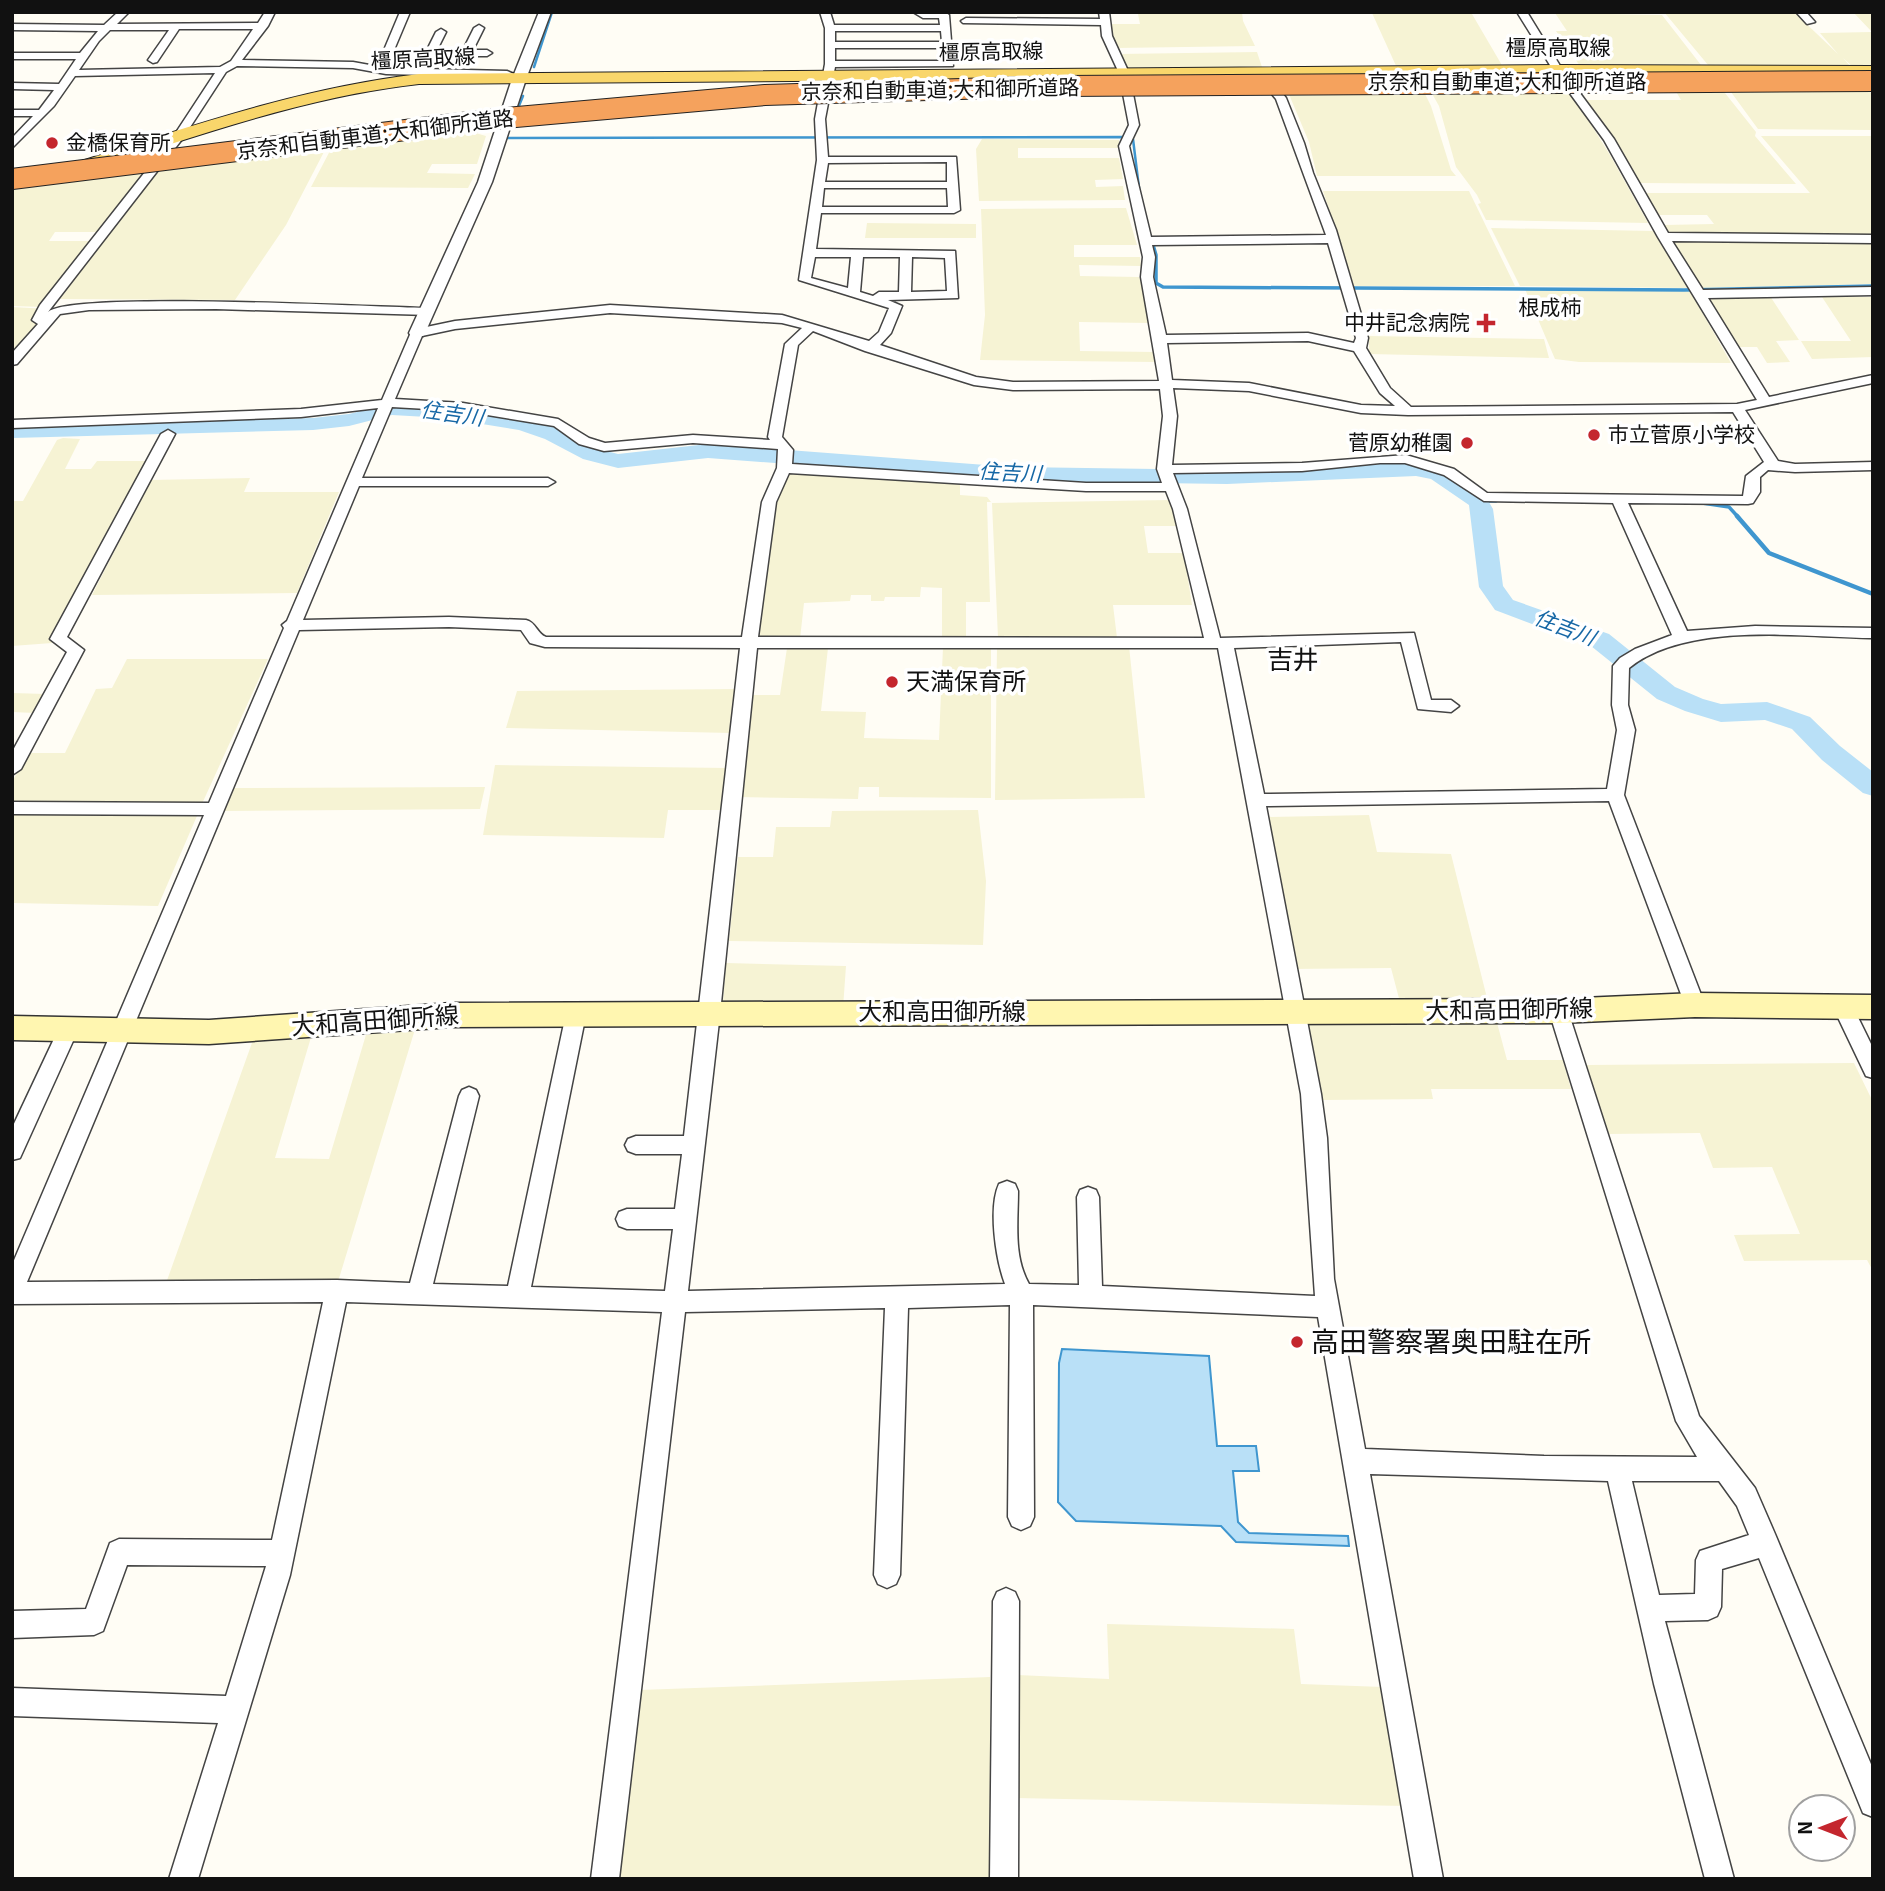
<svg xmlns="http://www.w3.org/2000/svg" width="1885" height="1891" viewBox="0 0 1885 1891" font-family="Georgia,'Noto Sans JP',serif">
<rect width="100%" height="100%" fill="#fffdf5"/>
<path fill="#f6f3d4" d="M1242,12L1243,21L1255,46L1116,48L1106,24H1140L1138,14Z
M1664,12H1794L1838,54L1820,33L1872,32L1853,12H1873V67H1853L1843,58L1851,67L1708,65Z
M1372,13L1472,14L1503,67L1397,68Z
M1555,13L1662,15L1701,65L1580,66L1556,31H1567Z
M1257,52L1263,70L1127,71L1118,54Z
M1674,88H1721L1756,132L1755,136L1796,184L1640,183L1621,149L1586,100H1681Z
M1728,88H1866L1873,95V130L1758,129Z
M1569,89L1610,155L1648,223L1486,220L1478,204L1481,203L1477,195L1456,167L1439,106L1430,90Z
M1423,90L1431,106L1451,170L1456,176H1317L1309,142L1288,92Z
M465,130L486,136L477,164H432L427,173L475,174L468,188L311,187L332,147Z
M1761,136H1873V237L1671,236L1664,225L1714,224L1707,215H1658L1645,193H1810Z
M982,139L1119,140V148H1018V158H1119L1123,179L1095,180L1096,187L1123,186L1125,200L979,201L976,149Z
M326,148L286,225L235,300L60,299L156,172Z
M151,172L106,232H55L49,241H99L44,307L12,306V190Z
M1323,191H1469L1515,286H1354Z
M1126,208L1137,245H1074V257H1140L1141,266L1079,265L1080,276L1139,277L1145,292L1150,323L1079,322L1080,351L1154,352L1156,362L980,360L985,315L981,209Z
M867,223L976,224V238H865Z
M1491,228L1653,231L1688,288L1520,286Z
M1673,241L1873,242V284L1702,288Z
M1525,289L1690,291L1731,363L1579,362L1555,359Z
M1770,296L1799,340L1776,341L1790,362L1767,363L1757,347H1738L1709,297Z
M1822,297H1873V357L1812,359L1801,341H1851Z
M12,307L49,309L17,350H12Z
M1369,336L1544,339L1549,358L1369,354Z
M63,438L80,439L65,469H91L97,461H147L53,636L52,643L12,646V501H23L57,440Z
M790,471L960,481V495L987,497L991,502H987L990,602H966V638H942V588L921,587L920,597H885L884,601H871V595H851L850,601L804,603L800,639H757L772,501Z
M250,478L244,492H339L297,593L92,595L151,480Z
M1170,500L1178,526H1144L1148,553H1184L1192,605H1113L1117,638H998L992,503Z
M1129,646L1145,798L995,800L997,647Z
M943,647H991V798L879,797V787H859L858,799L739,797L752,695H780L787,648H828L821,711L866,712L864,738L939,740Z
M127,659H268L201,806H12V782L28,753H65L96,689L112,688Z
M738,689L731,733L506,728L517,691Z
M12,693L46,694L35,713L12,712Z
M495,765L728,768L723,810H668L664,838L483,835Z
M485,787L480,809L223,811L234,788Z
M200,809L158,906L12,903V810Z
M978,810L986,881L983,945L729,941L738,857H773L776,827H830L832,811Z
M1369,815L1377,852L1451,854L1489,1006H1401L1391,968L1289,969L1264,817Z
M726,963L846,966L843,1008H731L723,1001Z
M1306,1019H1496L1507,1060H1563L1571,1089H1431L1433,1099L1323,1100Z
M416,1026L337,1285L165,1286L253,1040L312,1034L275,1158L329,1159L368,1028Z
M1854,1063L1873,1102V1271L1867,1260L1744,1261L1734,1235L1800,1234L1772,1167L1713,1168L1700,1133L1607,1134L1586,1065Z
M1107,1624L1294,1629L1301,1684L1383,1687L1405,1806L1016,1798L1017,1675L1109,1679Z
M990,1677V1879H618L640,1690Z"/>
<path fill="#b9e0f7" stroke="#3f96cf" stroke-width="2" d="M1062,1349L1209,1356L1217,1446H1256L1259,1471H1233L1238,1522L1249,1533L1348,1536L1349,1546L1236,1542L1221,1526L1076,1521L1058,1502L1059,1363Z"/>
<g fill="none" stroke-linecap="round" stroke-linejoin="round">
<path stroke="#3f96cf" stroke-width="2.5" d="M534,67L552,12
M516,113L523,96
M507,135L506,138L1126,137L1133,139L1139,188"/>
<path stroke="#3f96cf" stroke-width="3.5" d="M1151,238L1156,255V283L1163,287L1684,290L1873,286
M1478,501H1496
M1702,503L1729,507L1739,518"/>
<path stroke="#3f96cf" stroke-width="4.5" d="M1737,516L1769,553L1873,594"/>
<path fill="#b9e0f7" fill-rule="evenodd" d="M392,403L445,406L522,418L561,429L599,449L618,454L708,444L1012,467L1227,470L1416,462C1444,469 1479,481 1493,509L1503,586L1513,600L1609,634L1675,687L1703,699L1721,704L1767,702L1810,717L1840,746L1873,772V796L1863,793L1822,760L1792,729L1765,720L1721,722L1685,711L1657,699L1591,646L1495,610L1479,587L1469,505L1431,479L1416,476L1227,484L1012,481L708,458L618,468L583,459L545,439L519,430L445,418L392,415L349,426L313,430L12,438V426L313,418L349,414Z"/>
<g stroke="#444" stroke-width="3">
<path id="minor" d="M118,12H129L117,24L258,23L265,12H275L268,26L242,60L353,62L386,68L507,71L521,77L516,80L506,77L386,74L353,68L237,66L226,72L183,138L48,312C70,291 375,307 425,308L429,309V315L216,309L89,310L60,314L17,364L12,365V353L38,324L32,320L40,305L175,134L215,73L75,76L54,106L12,148V138L33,116H12V110H39L54,90L12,89V83L59,84L76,59H12V53H80L98,31L12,30V24L104,25ZM179,29H253L231,61L220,67L79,70L99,41L110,30H169L148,60L153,63L157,62Z
M400,12H410L394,50H427L436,32L441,29L446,32L437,50H463L474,28L479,25L484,28L473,50H487L492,53L487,56H470L462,65L457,62L460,56H434L426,64L421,61L424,56H392L388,64H380L379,62Z
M820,12H830L834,25H940L939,18H923L913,12H945L949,15L953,66L835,67L825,119L828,157H956L960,210L954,213H821L816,249L955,251L958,298L888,300L902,306L891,333L880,345L976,377L1013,382L1159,381L1141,277L1143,257L1119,146L1129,125L1119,73L1102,36L1101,25L963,23L961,21L966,18L1100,19L1099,12H1109L1112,36L1129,73L1139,125L1129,146L1151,237L1326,235L1276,99L1271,93L1264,91L1258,77L1267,75L1272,87L1279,89L1286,98L1304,143L1313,173L1336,230L1368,338L1366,348L1390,388L1411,407L1737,404L1757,400L1658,237L1604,140L1553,70L1517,12H1527L1562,69L1614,139L1668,233L1873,235V243L1672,241L1703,290L1873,287V295L1708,298L1769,397L1873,375V383L1745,410L1778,461L1795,464L1873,462V470L1795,472L1768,470L1760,477V492L1753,503L1748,504L1628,503L1687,631L1755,626L1873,628V638C1801,637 1688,621 1629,668L1628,705L1635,730L1624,795L1705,1005L1702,1011L1695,1013L1688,1011L1685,1005L1609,801L1266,806L1321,1094L1327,1138L1334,1279L1365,1449L1544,1456L1697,1457L1676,1421L1549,1011L1552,1005L1559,1003L1566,1005L1699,1416L1755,1488L1775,1534L1873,1769V1817L1863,1813L1759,1558L1722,1569L1721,1607L1717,1616L1708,1620L1665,1621L1734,1879H1705L1654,1684L1608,1481L1370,1474L1443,1879H1414L1318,1317L1033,1305L1034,1517L1030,1526L1021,1530L1012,1526L1008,1517L1010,1305L908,1308L900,1575L896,1584L887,1588L878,1584L874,1575L885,1308L685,1312L619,1879H591L662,1312L346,1302L290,1575L198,1879H169L218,1723L12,1716V1688L226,1696L266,1566L127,1565L103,1631L94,1635L12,1638V1611L86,1609L110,1543L119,1539L272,1540L323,1302L12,1304V1265L204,815L12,814V802L209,803L284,628L282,625L287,621L378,408L301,417L12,428V420L301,409L382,400L412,330L455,321L610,305L782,315L869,341L879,332L889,308L799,280L817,160L815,119L825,64V28ZM835,31H941L942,42H835ZM835,48H942L944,61H835ZM947,162V182H825L828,163ZM824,188H947L948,207H822ZM1328,243L1356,338L1354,343L1308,333L1166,335L1153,277L1155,257L1152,245ZM815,257H851L848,288L811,278ZM863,257H900L899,292H879L873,296L860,292ZM912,257L945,258L947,291L911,292ZM610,313L782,323L802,328L785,344L768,437L770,440L693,435L605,443L589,438L558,419L463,403L395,399L422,336L455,329ZM813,331L865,351L974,385L1013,390L1160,389L1163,416L1157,469L1162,483H1086L792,464L793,450L782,437L798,345ZM1308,341L1354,351L1380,393L1395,406L1361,405L1249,383L1172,380L1167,343ZM1173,388L1249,391L1361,413L1408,415L1733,412L1764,462L1746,476L1743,496L1487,493L1454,469L1406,455L1302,463L1172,465L1177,416ZM392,407L463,411L554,426L579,444L604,451L693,443L778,449L777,468L762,502L742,637H546C537,634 536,622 526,620L449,617L303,620L359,486H548L555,482L548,478H362ZM1380,463H1405L1444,475L1484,501L1613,503L1672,635L1635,649L1620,658L1613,666L1612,705L1617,730L1607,789L1264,794L1234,648L1401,642L1418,709L1451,712L1459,706L1451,700H1431L1414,633L1220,638L1187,509L1173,473L1302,471ZM789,473L1086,491H1166L1173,509L1204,638L758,637L776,502ZM449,627L521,630L530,643L545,647L740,648L684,1136H636L628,1139L625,1145L628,1151L636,1154H682L675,1209H627L619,1212L616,1219L619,1226L627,1229H673L665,1291L531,1287L586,1014L583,1008L576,1006L569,1008L566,1014L508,1286L433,1284L479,1096L476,1090L469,1087L462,1090L459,1096L410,1283L337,1280L27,1282L299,630ZM757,648H1218L1301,1094L1315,1296L1102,1286L1099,1197L1096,1190L1088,1187L1080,1190L1077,1197L1079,1285L1029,1284C1013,1256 1018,1221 1018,1191L1015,1184L1007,1181L999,1184C988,1208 996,1260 1005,1284L688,1291L720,1013ZM1632,1481H1719L1737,1506L1749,1535L1700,1551L1696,1560L1695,1594L1659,1595Z
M1796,12H1806L1815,22L1807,24Z
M168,430L175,434L67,637L84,650L21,769L12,775V752L67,652L50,639L161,434Z
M1843,999L1850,1001L1873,1048V1078L1866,1076L1833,1007L1836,1001Z
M68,1022L75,1024L78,1030L20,1158L12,1160V1128L61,1024Z
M1006,1588L1015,1592L1019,1601L1018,1879H990L993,1601L997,1592Z"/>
</g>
<g stroke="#444" stroke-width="3">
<path id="tertiary" d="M539,12H551L526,79L492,182L425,333L423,336H411L409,333L478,182L512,79Z"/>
</g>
<g stroke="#333" stroke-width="3">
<path id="secondary" d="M1695,993L1873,995V1019L1695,1017L1559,1023L452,1027L209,1044L12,1040V1016L209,1020L452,1003L1559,999Z"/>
</g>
<g stroke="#222" stroke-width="2">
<path id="primary" d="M1558,65L1873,66V76L1558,75L419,84C303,97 195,137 84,172H72L69,168L72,164C186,128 299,88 419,74Z"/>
</g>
<use href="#minor" fill="#fff" fill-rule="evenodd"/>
<use href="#tertiary" fill="#fff" fill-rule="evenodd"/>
<use href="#secondary" fill="#fff6b0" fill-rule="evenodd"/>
<use href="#primary" fill="#f9d66b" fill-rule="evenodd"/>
<g stroke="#222" stroke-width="22" stroke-linecap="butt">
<path id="motorway-bridge" d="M12,179L494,119L765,95L1062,86L1873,81"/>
</g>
<use href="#motorway-bridge" stroke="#f5a25d" stroke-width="20"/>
</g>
<g fill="#c4262e" stroke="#fff" stroke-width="2.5">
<circle cx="52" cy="143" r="7"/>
<path d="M1482.5 312.5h7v7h7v7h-7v7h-7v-7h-7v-7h7z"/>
<circle cx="1594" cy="435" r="7"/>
<circle cx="1467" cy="443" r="7"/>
<circle cx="892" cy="682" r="7"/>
<circle cx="1297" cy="1342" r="7"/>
</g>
<g text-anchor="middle" stroke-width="7" stroke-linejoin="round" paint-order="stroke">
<g font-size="21" fill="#111" stroke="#fff">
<text x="1558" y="55">橿原高取線</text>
<text transform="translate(991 52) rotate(-1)" y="7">橿原高取線</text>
<text transform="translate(423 59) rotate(-3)" y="7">橿原高取線</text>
<text x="1507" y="89">京奈和自動車道;大和御所道路</text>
<text transform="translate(940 90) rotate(-1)" y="7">京奈和自動車道;大和御所道路</text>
<text transform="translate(375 135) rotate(-7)" y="7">京奈和自動車道;大和御所道路</text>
</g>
<g font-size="21" fill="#111" stroke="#fff" text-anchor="start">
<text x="66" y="150">金橋保育所</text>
<text x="1470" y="330" text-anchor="end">中井記念病院</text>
<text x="1608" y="442">市立菅原小学校</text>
<text x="1453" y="450" text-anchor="end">菅原幼稚園</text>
</g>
<g font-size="21" fill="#111" stroke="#fff">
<text x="1550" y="315">根成柿</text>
</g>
<g font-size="21" font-style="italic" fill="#1768a6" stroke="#fff">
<text transform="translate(452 414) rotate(8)" y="7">住吉川</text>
<text transform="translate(1010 473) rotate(3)" y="7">住吉川</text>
<text transform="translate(1565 628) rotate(21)" y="7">住吉川</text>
</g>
<g font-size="24" fill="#111" stroke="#fff" text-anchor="start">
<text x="906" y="690">天満保育所</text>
</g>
<g font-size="24" fill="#111" stroke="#fff">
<text transform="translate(1509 1010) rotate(-1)" y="8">大和高田御所線</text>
<text x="942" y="1020">大和高田御所線</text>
<text transform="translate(375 1021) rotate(-4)" y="8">大和高田御所線</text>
</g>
<g font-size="26" fill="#111" stroke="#fff">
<text x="1293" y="669">吉井</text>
</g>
<g font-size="28" fill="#111" stroke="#fff" text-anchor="start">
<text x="1311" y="1352">高田警察署奥田駐在所</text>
</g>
</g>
<rect width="1885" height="1891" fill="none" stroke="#111111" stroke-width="28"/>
<g transform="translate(1822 1828) rotate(270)"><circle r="33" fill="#ffffff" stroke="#a0a0a0" stroke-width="2"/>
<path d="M0-5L12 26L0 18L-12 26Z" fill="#c4262e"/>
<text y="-10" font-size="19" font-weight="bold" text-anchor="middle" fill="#111111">N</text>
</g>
</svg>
